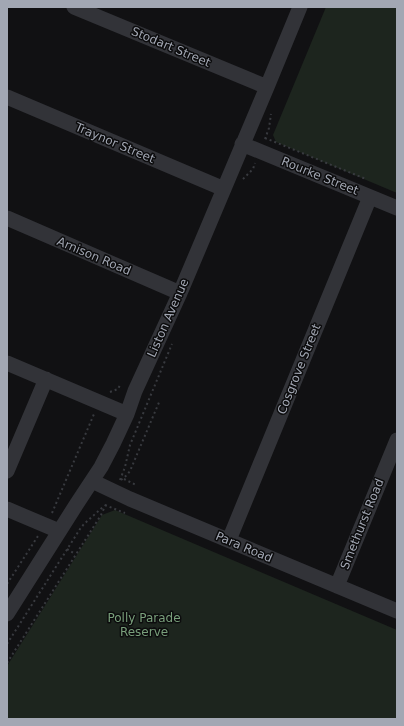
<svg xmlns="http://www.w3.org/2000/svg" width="404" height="726" viewBox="0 0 404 726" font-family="'DejaVu Sans',sans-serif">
<rect width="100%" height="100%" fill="#111113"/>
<path fill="#1d251e" d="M326,7H397V193L276,142L273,135Z
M115,510L397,630V719H7V666L102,515Z"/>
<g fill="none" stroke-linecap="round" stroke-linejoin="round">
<path stroke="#383a3f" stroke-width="2" stroke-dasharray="2 3" stroke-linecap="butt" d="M265,138L366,179
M265,139L269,128L271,114
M243,179L253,169L255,163
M110,392L118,389L120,385
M124,479L136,485
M120,480L125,467L130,445L172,344
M121,480L127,475L130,471L160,400
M105,505L125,513
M52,513L94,414
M67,549L75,554
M7,584L38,536
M7,644L80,529L84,524L104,506
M7,663L101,515L107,502"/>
<path stroke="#323338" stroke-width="15" d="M74,7L267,87
M7,97L224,189
M242,144L397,208
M7,218L180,293
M7,363L127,414
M7,471L46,379
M92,481L130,499L397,611
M7,509L59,531
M229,540L370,197
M337,586L397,440
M7,614L76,505L101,467L113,444L127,414L135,391L180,293L267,87L300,7"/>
</g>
<g text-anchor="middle" stroke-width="3" stroke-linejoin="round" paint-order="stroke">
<g font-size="12" fill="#a2a7b3" stroke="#0c0c0d">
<text transform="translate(171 47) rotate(23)" y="4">Stodart Street</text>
<text transform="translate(115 143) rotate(23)" y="4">Traynor Street</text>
<text transform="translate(320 176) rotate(22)" y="4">Rourke Street</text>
<text transform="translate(94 256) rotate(23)" y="4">Arnison Road</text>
<text transform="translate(168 318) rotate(-66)" y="4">Liston Avenue</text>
<text transform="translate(299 369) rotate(-68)" y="4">Cosgrove Street</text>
<text transform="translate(362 524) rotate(-68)" y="4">Smethurst Road</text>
<text transform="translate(244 547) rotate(23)" y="4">Para Road</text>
</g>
<g font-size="12" fill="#799f7b" stroke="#0c0c0d">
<text x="144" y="622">Polly Parade<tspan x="144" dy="14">Reserve</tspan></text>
</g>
</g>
<rect width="404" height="726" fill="none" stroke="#a2a7b3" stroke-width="16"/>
</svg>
